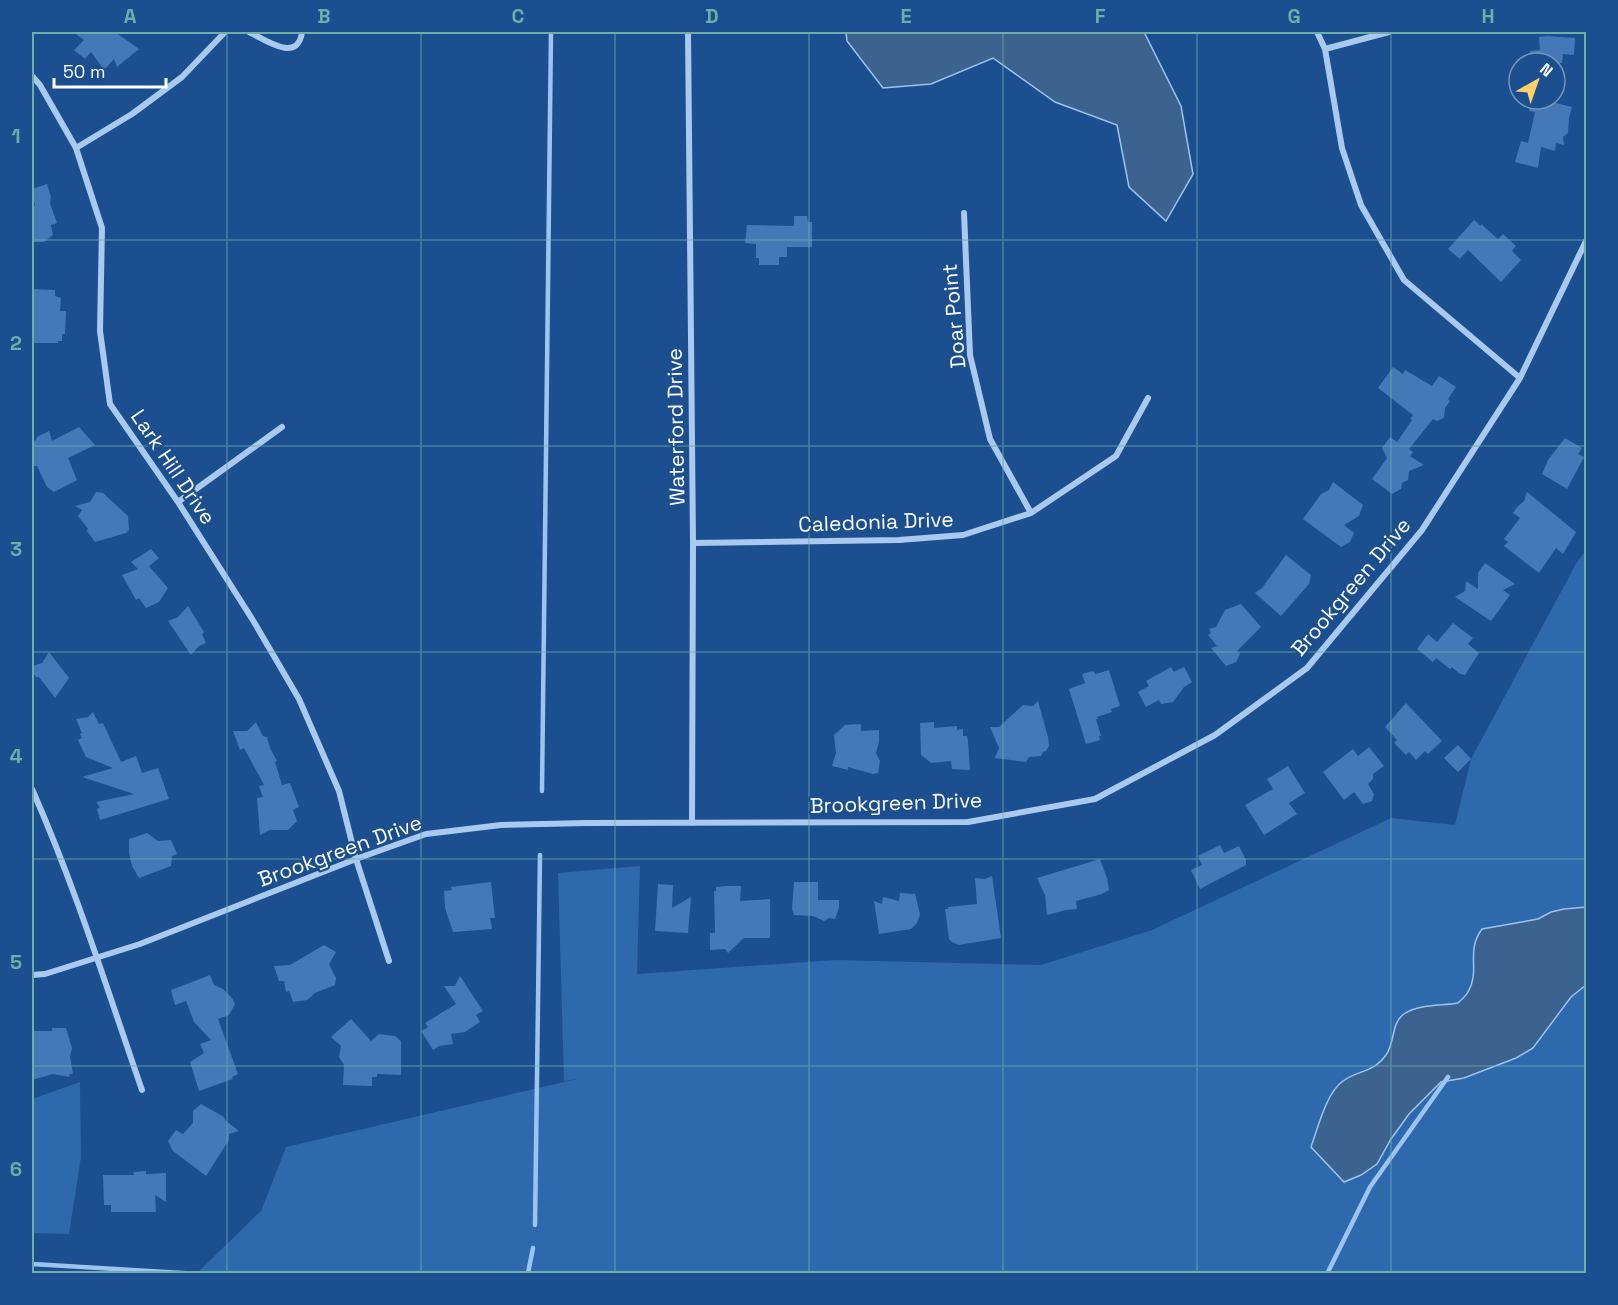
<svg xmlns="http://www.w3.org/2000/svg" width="1618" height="1305" viewBox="0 0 1618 1305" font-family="'Space Grotesk',sans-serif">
<rect width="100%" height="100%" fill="#1b4f8f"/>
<path fill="#2e69ad" d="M1586,550V1273L196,1274L261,1211L286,1147L577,1079L564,1081L558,873L640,866L637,974L835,960L1041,965L1152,930L1391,818L1455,825L1471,759L1577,562Z
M80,1082L81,1157L69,1234L32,1233V1099Z"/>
<path fill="#3c6290" stroke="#9cc4f0" stroke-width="1.5" d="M846,32H1144L1181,106L1193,174L1166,221L1129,187L1117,125L1055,102L993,58L931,84L883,88L847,41Z
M1586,907V985L1571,997L1533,1048L1516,1058L1464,1078L1441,1082L1409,1114L1391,1139L1377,1164L1361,1175L1344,1182L1311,1147C1318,1128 1326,1093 1343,1081C1358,1070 1373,1073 1386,1055C1395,1043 1391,1023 1404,1014C1418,1004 1442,1006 1458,1003C1461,1000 1466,996 1468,992C1481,970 1465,952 1482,929L1538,919L1551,912L1564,909Z"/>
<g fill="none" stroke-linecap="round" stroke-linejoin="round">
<path stroke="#9cc4f0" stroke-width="4.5" d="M542,791L551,32
M535,1225L540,855
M32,1264L199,1274
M528,1273L533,1248
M505,1274H554
M1327,1274L1370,1187L1448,1077"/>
</g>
<path fill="#4478b7" d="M73,32H115L139,49L117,67L114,59L104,70L91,52L85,59L74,50L84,40Z
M1548,36L1575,38L1574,55L1563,54L1562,63L1531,62L1530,51L1540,50L1539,37Z
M1532,99H1540L1572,107L1569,118L1568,133L1563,137L1564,145L1556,143L1555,151L1541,147L1538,168L1515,162L1521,141L1528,143L1535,112L1529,111Z
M47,184L51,197L50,203L57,223L51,225L53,235L44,242H32V206H35L32,189Z
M794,216H807L808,222H812V247H787V257H779V265H759V258H756V244L745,243L747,225L794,226Z
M1474,220L1481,226V224L1498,239L1503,234L1516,246L1512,251L1521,260L1501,282L1468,250L1460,259L1448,249Z
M32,289L55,290V296L61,298L60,311H66L65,334H62V341H58V343H32Z
M1393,367L1403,374L1405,370L1432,386L1439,376L1456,387L1448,399L1450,401L1445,408L1444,418L1437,421L1433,419L1409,449L1413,452L1410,456L1424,465L1409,471L1408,480L1402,483L1401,489L1392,494L1372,479L1387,458L1382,448L1390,437L1397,442L1412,420L1410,419L1413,415L1378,388Z
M79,427L95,445L68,458L77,480L54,492L47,487L37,466H32V442L36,440L37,437L49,431L52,441Z
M1565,438L1582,448L1578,454L1584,457L1567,489L1542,474L1548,460Z
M1333,482L1363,505L1359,516L1344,525L1354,533L1350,542L1341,547L1303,519L1321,494L1329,490Z
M96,492L103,493L128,516L129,530L126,533L95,542L87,531L88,529L78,516L82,510L75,506L90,502Z
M1527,492L1576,532L1563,554L1556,548L1539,573L1504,546L1508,542L1504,539L1520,518L1513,513L1517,507L1524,501Z
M151,549L159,558L149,566L168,588L159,602L146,608L139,598L136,600L122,575L138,569L131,562Z
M1286,555L1311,575L1309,584L1281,616L1255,593L1262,588Z
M1485,563L1515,584L1503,590L1510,595L1491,621L1455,597L1465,591L1466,581L1478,589V573Z
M1241,604L1261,627L1237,651L1240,654L1236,662L1226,666L1211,648L1217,646L1208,635L1211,633L1209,629L1216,627L1225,610Z
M188,606L204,632L202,634L206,643L199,646L191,655L168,621L178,617Z
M1453,623L1473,638L1468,644L1479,653L1465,675L1460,674L1452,667L1450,669L1436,658L1433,662L1417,649L1428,634L1437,642Z
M49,652L69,678L55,698L39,677H36L32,671V666L42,663Z
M1171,667L1174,672L1184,667L1192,682L1184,687L1173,702L1161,704L1159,700L1146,707L1138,692L1149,686L1146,681Z
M1109,670L1120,706L1111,709L1112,712L1097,717L1098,719H1096L1101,736H1099L1100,740L1086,744L1069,689L1085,683L1082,674L1093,671L1096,674Z
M1038,701L1048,737L1049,746L1046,751L1043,752L1041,756L1029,757L1026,762L995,758L999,748L990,727H999L1023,705L1033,706Z
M1406,703L1442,741L1428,754L1425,751L1416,760L1409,752L1406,755L1394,743L1397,740L1385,727Z
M93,712L99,724L103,723L121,762L136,756L142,773L158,768L169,799L100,820L97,809L100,807L96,802L134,794L82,777L113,768L86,757L78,740L82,738L80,734L82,733L76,719L88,717Z
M256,722L263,736L267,737L270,748L277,761L275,762L282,785L290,783L299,807L293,810L297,821L288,830H270L260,835L257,798L263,797L259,786L264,785L244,748L240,750L233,731H247Z
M934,722V728L957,726V730L963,729V736H967L968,741L970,770L952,769L951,761L931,763L921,755L920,723Z
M861,724V731L879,730V742L876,753L880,761L878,773L873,774L848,767V770L832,766L836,753L834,735L845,725Z
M1458,745L1471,759L1458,772L1444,758Z
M1369,747L1384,766L1373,774V779L1368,784L1374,794L1372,801L1363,804L1354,792L1344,800L1323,772L1353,749L1358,756Z
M1288,766L1305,793L1289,803L1297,814L1264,835L1245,805L1273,789L1267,779Z
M147,833L158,841L171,840L177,854L172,856L171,866L139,878L132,866L129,853V839Z
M1220,845L1224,853L1239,846L1246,860V865L1200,889L1191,870L1202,865L1198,856Z
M1100,859L1107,878L1109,890L1102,894L1076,901L1077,909L1066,910L1047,915L1045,895L1037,878Z
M992,876L1001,938L959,945L952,942L949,939L945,909H948V907L977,904L975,878L985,879Z
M491,882L495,918H490L492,929L453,932L445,908L444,891L452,890L451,887Z
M794,882H818V900H839V908L835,919L829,918L824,921L813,916L794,915L792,909Z
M658,884L673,885L672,908L691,897L688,933L655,931Z
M727,886H741L740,901L770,899V938H744L728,953L725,949L710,950V933H715L714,891H716V887Z
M900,893L915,894L920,914L917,923L911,929L879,934L874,901L882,904L883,897L899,901Z
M324,945L336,952L329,964L336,978L335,985L315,993L307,1000L293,1002L289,991L286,992L284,981H279L274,966L290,965Z
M210,975L214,985L223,989L232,998L235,1004L229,1015L218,1019L238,1074L232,1077L233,1079L199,1091L190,1062L204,1053L200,1044L211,1040L194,1022L186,1001L175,1005L171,990Z
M460,976L483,1011L476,1015L480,1022L465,1032L451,1034L453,1044L439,1046L433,1050L421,1031L428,1027L425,1023L456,1004L444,986H455Z
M351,1019L371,1041L379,1034L395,1036L401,1041V1075L377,1074V1077H372V1086L343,1085L344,1065L339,1057L341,1046L331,1037Z
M52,1028H66L72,1048L70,1056L73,1074H69L70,1077L53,1074L32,1080V1031H52Z
M201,1104L224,1117L225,1120L239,1131L229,1134V1140L206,1176L173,1151L168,1141L176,1130L183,1134L193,1123V1111Z
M146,1171V1174L166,1173V1202L155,1195L156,1212H111V1205H104L103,1175H134L133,1172Z"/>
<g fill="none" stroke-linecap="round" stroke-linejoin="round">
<path stroke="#a9c9ee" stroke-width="6" d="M249,32C264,39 298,64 302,32
M688,32L693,543L692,823
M1317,32L1325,49L1342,148L1361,205L1404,280L1520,378
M1325,49L1389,32
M32,76L40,85L76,148L102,228L100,331L110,404L178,502L254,622L299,699L339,791L356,859L389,961
M76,148L132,114L182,77L225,32
M964,213L970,355L990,439L1031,513
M178,502L282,427
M693,543L899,540L963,535L1031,513L1116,456L1148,398
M32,789C75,886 107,989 142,1090
M32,975L45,974L140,944L356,859L426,834L501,825L587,823L968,822L1095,799L1215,735L1307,668L1422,530L1520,378L1586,241"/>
</g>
<path fill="none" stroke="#6fada8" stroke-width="1.5" stroke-opacity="0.55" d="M227,32V1274M421,32V1274M615,32V1274M809,32V1274M1003,32V1274M1197,32V1274M1391,32V1274M32,240H1586M32,446H1586M32,652H1586M32,859H1586M32,1066H1586"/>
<g text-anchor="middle" stroke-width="4.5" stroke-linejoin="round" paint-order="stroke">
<g font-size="21" fill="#fff" stroke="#1b4f8f">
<text transform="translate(954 316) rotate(-95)" y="7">Doar Point</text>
<text transform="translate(676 427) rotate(-91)" y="7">Waterford Drive</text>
<text transform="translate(173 467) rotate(56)" y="7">Lark Hill Drive</text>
<text transform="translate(876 522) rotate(-2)" y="7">Caledonia Drive</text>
<text transform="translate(1351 587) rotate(-50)" y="7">Brookgreen Drive</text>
<text transform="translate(896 803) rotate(-2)" y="7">Brookgreen Drive</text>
<text transform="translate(340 851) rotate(-20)" y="7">Brookgreen Drive</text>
</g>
</g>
<rect width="1618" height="1305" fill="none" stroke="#1b4f8f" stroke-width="66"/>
<g transform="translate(1537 81) rotate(40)"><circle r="28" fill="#1b4f8f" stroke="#7695bc" stroke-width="1.5"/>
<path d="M0-4.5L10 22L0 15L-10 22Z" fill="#ffd166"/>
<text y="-9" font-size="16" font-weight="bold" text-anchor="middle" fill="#ffffff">N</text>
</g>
<path d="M54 78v9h112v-9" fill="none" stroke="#ffffff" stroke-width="3"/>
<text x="63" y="78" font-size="18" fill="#ffffff" stroke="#1b4f8f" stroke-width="4.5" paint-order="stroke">50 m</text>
<rect x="33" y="33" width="1552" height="1239" fill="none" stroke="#6fada8" stroke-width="2"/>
<g font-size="20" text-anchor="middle" font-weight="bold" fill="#6fada8">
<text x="130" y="23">A</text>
<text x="324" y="23">B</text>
<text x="518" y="23">C</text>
<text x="712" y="23">D</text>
<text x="906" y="23">E</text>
<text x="1100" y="23">F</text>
<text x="1294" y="23">G</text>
<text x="1488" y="23">H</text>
<text x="16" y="143">1</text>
<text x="16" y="350">2</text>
<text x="16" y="556">3</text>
<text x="16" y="763">4</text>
<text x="16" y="969">5</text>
<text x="16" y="1176">6</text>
</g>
</svg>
